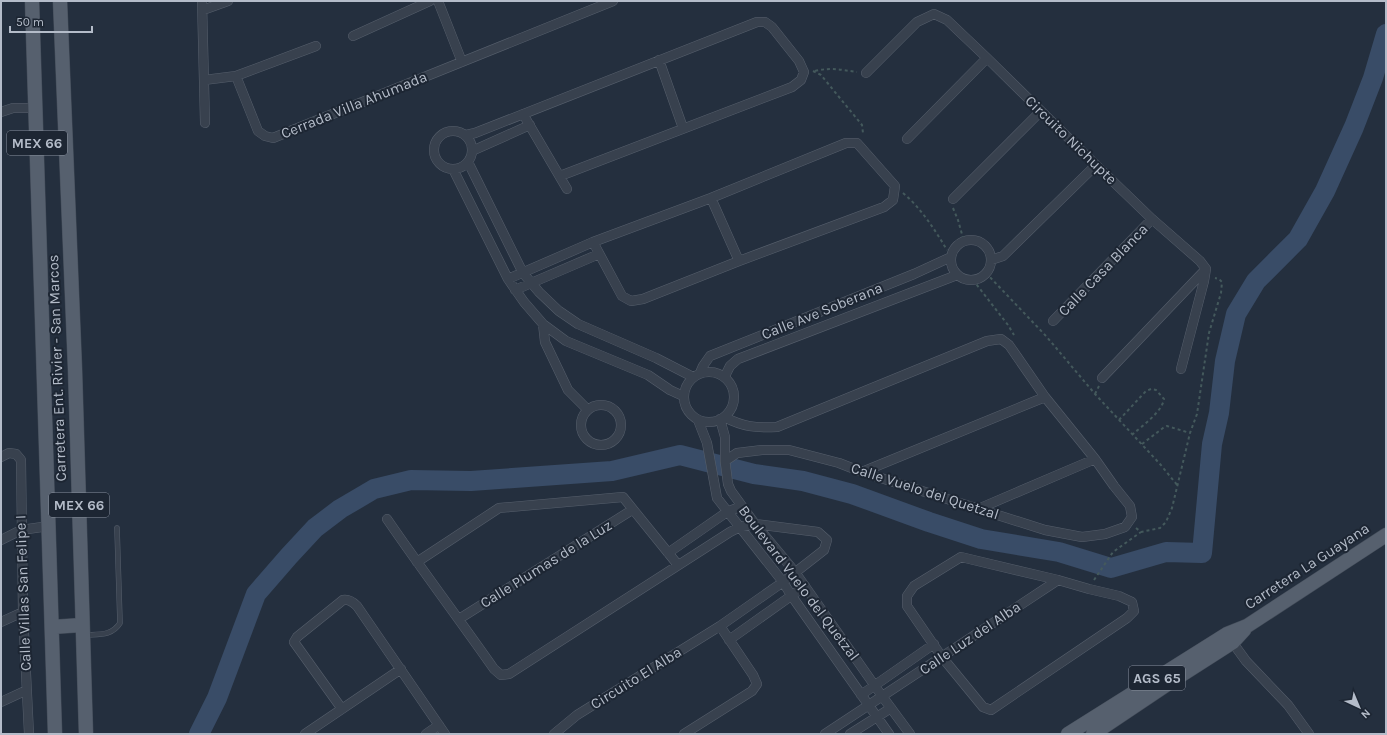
<svg xmlns="http://www.w3.org/2000/svg" width="1387" height="735" viewBox="0 0 1387 735" font-family="Karla,sans-serif">
<rect width="100%" height="100%" fill="#242f3e"/>
<g fill="none" stroke-linecap="round" stroke-linejoin="round">
<path stroke="#394c67" stroke-width="20" d="M199,734L217,698L256,594L289,556L315,528L340,509L374,489L411,480L471,481L612,471L680,455L754,474L803,481L852,494L929,522L981,539L1059,552L1111,568L1166,552L1202,553L1212,444L1219,413L1225,361L1236,314L1256,281L1298,239L1325,191L1354,127L1373,78L1386,34"/>
<g stroke="#565f6c" stroke-width="5.5">
<path id="lane" d="M85,635C99,634 112,636 120,623L117,528"/>
</g>
<g stroke="#565f6c" stroke-width="10">
<path id="street" d="M202,1L205,123
M438,1L462,62
M203,10L228,1
M353,36L430,1
M659,60L683,128
M866,73L917,22L934,14L947,20L987,58L1096,165L1152,219L1200,261L1206,269
M236,76L258,131L265,136L273,138L613,1
M204,80L236,76L316,46
M1,112L13,108H36
M523,114L567,189
M434 150a19 19 0 1 1 38 0a19 19 0 1 1-38 0Z
M466,135L475,133L757,22H765L772,27L799,61L804,72L801,80L792,87L560,176
M907,139L987,58
M472,151L530,125
M468,162L523,273L539,292L559,311L578,324L656,358L693,377
M453,169L508,279L524,302L543,324L566,341L648,375L670,390L683,396
M711,198L739,261
M953,199L1041,111
M951 260a20 20 0 1 1 40 0a20 20 0 1 1-40 0Z
M991,260L1003,256L1096,165
M508,279L593,242L711,198L846,143H857L895,186L893,200L884,207L739,261L643,299L631,301L622,296L593,242
M515,290L599,254
M1053,321L1152,219
M543,324L545,342L568,390L588,410
M1181,369L1204,281L1206,269
M684 397a25 25 0 1 1 50 0a25 25 0 1 1-50 0Z
M700,373L703,366L710,356L914,274L951,257
M725,376L730,366L738,359L957,275
M1102,378L1206,269
M581 425a20 20 0 1 1 40 0a20 20 0 1 1-40 0Z
M724,417C744,427 755,428 777,427L987,341L1001,339L1009,345L1045,397L1095,459L1114,486L1130,506L1132,517L1125,527L1105,534L1082,537L1045,530L862,472L839,463L789,450H762L737,453L725,461
M720,419L725,437V461L728,484L731,491L755,524L795,572L882,696L910,734
M698,420L707,443L717,498L783,582L791,595L889,734
M1,457L9,453L16,454L21,460L23,612L29,734
M862,472L1045,397
M978,509L1095,459
M387,519C422,570 459,619 494,669L501,675L509,674L730,532L740,527L755,524L818,532L827,540L824,550L783,582L720,626L577,715L554,734
M1,540L21,530L49,526
M668,553L727,512L742,506
M961,557L1058,580L1089,589L1119,596L1132,602L1134,611L1127,618L991,710L983,707L942,657L907,606V596L914,586Z
M417,562L499,508L623,497L678,565
M459,619L632,510
M1,622L23,612
M1230,639L1246,661L1288,705L1309,734
M729,640L805,586
M861,695L934,644
M1,702L27,690
M342,709L294,642L297,637L343,600C349,599 353,602 357,606L445,734
M305,734L401,669
M426,734L439,725
M684,734L752,691L757,684L753,675L720,626
M825,734L1058,580
M850,734L891,708"/>
</g>
<g stroke="#414a57" stroke-width="15">
<path id="primary" d="M32,1L55,734
M60,1L75,369L86,734
M52,627L82,625
M1068,734L1227,634L1247,626L1386,535
M1093,734L1169,683L1233,642L1244,630"/>
</g>
<path stroke="#44595c" stroke-width="2" stroke-dasharray="3 3" stroke-linecap="butt" d="M813,71L821,75L862,125L863,133L862,135
M815,71C831,67 841,70 857,72
M903,193C921,208 935,230 947,250
M953,208L958,220L963,238L958,245
M986,273L1046,336L1095,394L1160,464L1178,486
M973,280L1008,325L1014,335
M1095,394L1099,386
M1119,420L1146,391L1151,389L1156,390L1164,399C1162,412 1143,425 1133,434
M1142,444L1163,428L1167,426L1190,433
M1136,528L1141,532L1160,528L1166,522L1172,508L1190,433L1197,414L1209,333L1221,293L1222,282L1219,279L1215,278
M1094,580L1113,552L1141,532"/>
<use href="#lane" stroke="#38414e" stroke-width="4.5"/>
<use href="#street" stroke="#38414e" stroke-width="9"/>
<use href="#primary" stroke="#56606e" stroke-width="14"/>
</g>
<g text-anchor="middle" stroke-width="4" stroke-linejoin="round" paint-order="stroke">
<g fill="#1d2633" stroke="#878f9c" stroke-width="1">
<rect x="7" y="131" width="60" height="24" rx="3"/>
<rect x="49" y="493" width="60" height="24" rx="3"/>
<rect x="1129" y="666" width="56" height="24" rx="3"/>
</g>
<g font-size="14" font-weight="bold" fill="#b4bcc9">
<text x="37" y="148">MEX 66</text>
<text x="79" y="510">MEX 66</text>
<text x="1157" y="683">AGS 65</text>
</g>
<g font-size="15" fill="#b4bcc9" stroke="#1d2633">
<text transform="translate(354 105) rotate(-22)" y="5">Cerrada Villa Ahumada</text>
<text transform="translate(1071 140) rotate(44)" y="5">Circuito Nichupte</text>
<text transform="translate(1103 270) rotate(-46)" y="5">Calle Casa Blanca</text>
<text transform="translate(822 311) rotate(-22)" y="5">Calle Ave Soberana</text>
<text transform="translate(57 368) rotate(-92)" y="5">Carretera Ent. Rivier - San Marcos</text>
<text transform="translate(925 491) rotate(18)" y="5">Calle Vuelo del Quetzal</text>
<text transform="translate(546 564) rotate(-32)" y="5">Calle Plumas de la Luz</text>
<text transform="translate(1307 566) rotate(-33)" y="5">Carretera La Guayana</text>
<text transform="translate(799 583) rotate(53)" y="5">Boulevard Vuelo del Quetzal</text>
<text transform="translate(23 593) rotate(-92)" y="5">Calle Villas San Felipe I</text>
<text transform="translate(970 638) rotate(-34)" y="5">Calle Luz del Alba</text>
<text transform="translate(636 678) rotate(-32)" y="5">Circuito El Alba</text>
</g>
</g>
<rect width="1387" height="735" fill="none" stroke="#b4bcc9" stroke-width="4"/>
<g transform="translate(1359 707) rotate(136)" stroke="#1d2633" stroke-width="3" paint-order="stroke">
<path d="M0-3L7 15L0 10L-7 15Z" fill="#b4bcc9"/>
<text y="-6" font-size="11" font-weight="bold" text-anchor="middle" fill="#b4bcc9">N</text>
</g>
<path d="M10 26v6h82v-6" fill="none" stroke="#b4bcc9" stroke-width="2"/>
<text x="16" y="26" font-size="12" fill="#b4bcc9" stroke="#1d2633" stroke-width="3" paint-order="stroke">50 m</text>
</svg>
